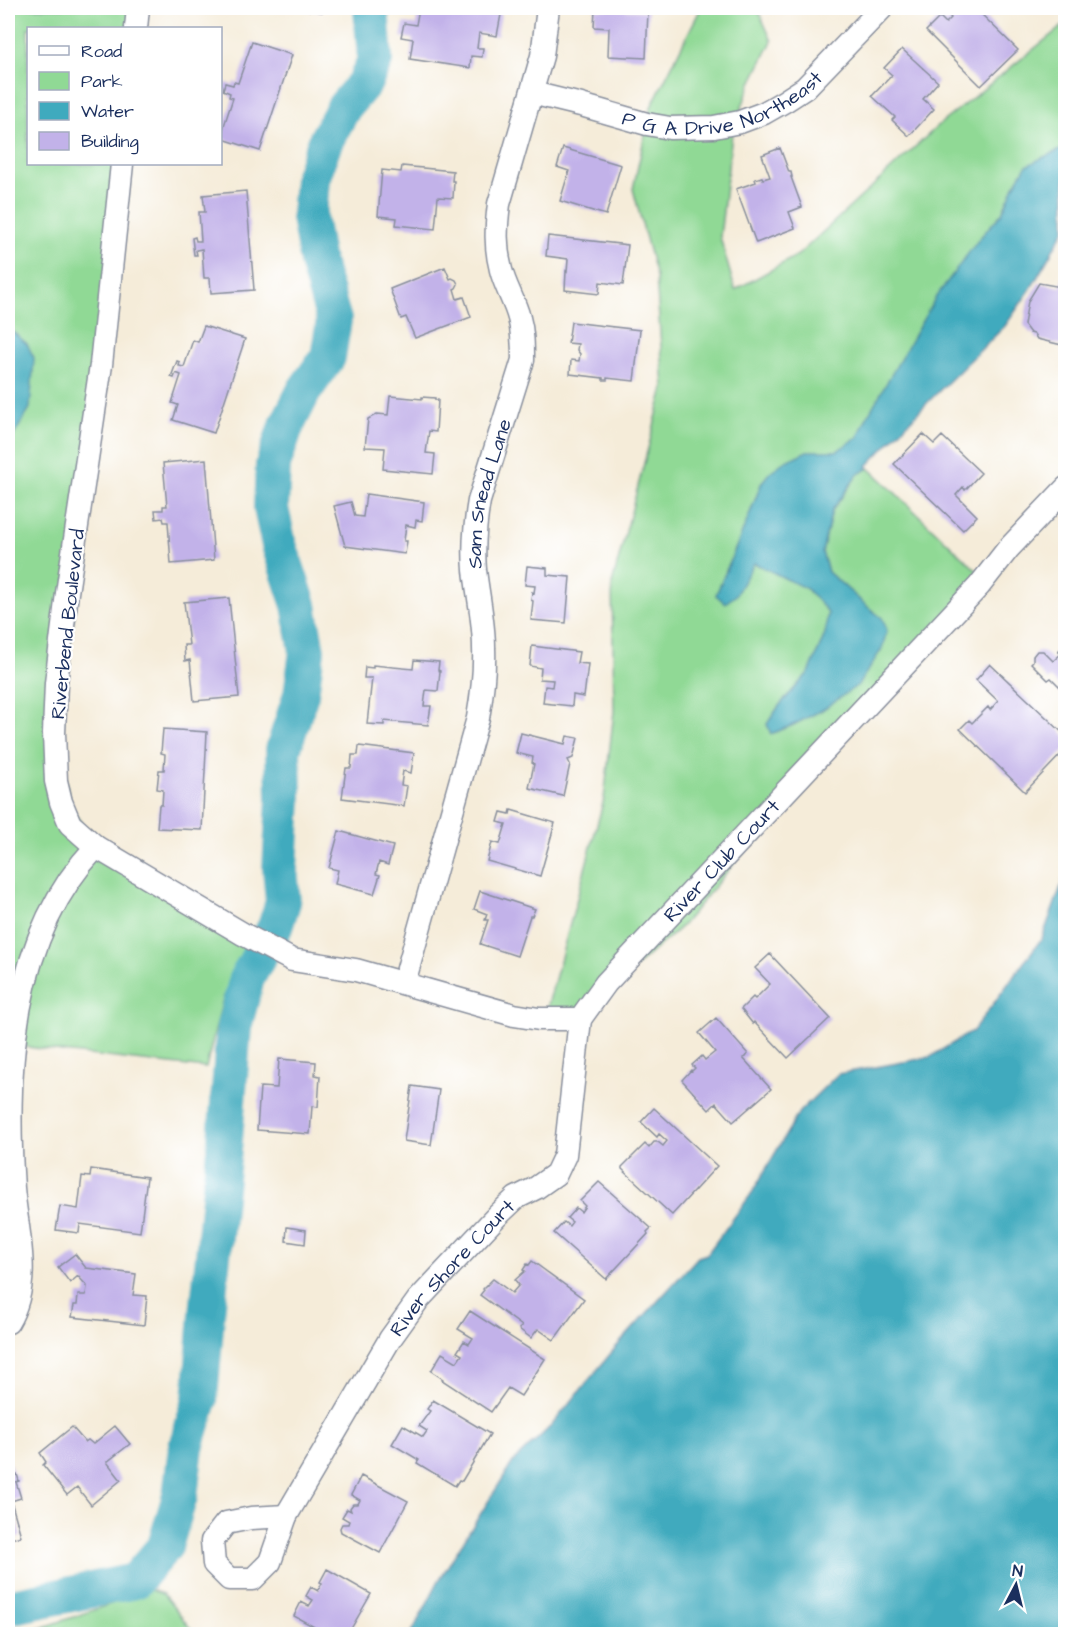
<svg xmlns="http://www.w3.org/2000/svg" width="1073" height="1642" viewBox="0 0 1073 1642" font-family="'Architects Daughter',sans-serif">
<rect width="100%" height="100%" fill="#fff"/>
<filter id="ink" filterUnits="userSpaceOnUse"><feTurbulence type="fractalNoise" baseFrequency=".0167" numOctaves="2"/><feDisplacementMap in="SourceGraphic" scale="12" xChannelSelector="R" yChannelSelector="G"/><feConvolveMatrix kernelMatrix="1 2 1 2 8 2 1 2 1" color-interpolation-filters="sRGB"/></filter>
<filter id="wash" filterUnits="userSpaceOnUse"><feTurbulence type="fractalNoise" baseFrequency=".008" numOctaves="4" result="noise"/><feDisplacementMap in="SourceGraphic" scale="24" xChannelSelector="R" yChannelSelector="G"/><feGaussianBlur stdDeviation="1.35" result="paint"/><feColorMatrix in="noise" values="0 0 0 0 0 0 0 0 0 0 0 0 0 0 0 0 0 1.4 0 .05"/><feComposite in="paint" operator="in"/></filter>
<g filter="url(#wash)">
<rect width="100%" height="100%" fill="#f5ecd9"/>
<path fill="#90d995" stroke="#56847a" stroke-width="1.5" d="M8,8H148L145,28H28V164H129L63,705L62,766L71,806L82,825L258,939L250,958L233,980L223,998L206,1068L62,1052L8,1044V452L14,435L27,344L8,328Z
M701,8H757L772,41L750,85L732,134L720,237L735,290L798,255L940,124L1065,24V148L1044,157L1014,186L1002,213L979,239L867,417L858,437L837,451H807L762,482L747,521L716,595L735,596L754,563L807,589L828,612L825,634L810,671L779,706L767,724L771,734L793,725L822,710L882,618L869,608L828,572L822,552L832,511L858,474L869,468L988,581L825,753L682,926L584,1012L545,1016L604,799L614,711L612,584L664,388L656,277L633,189L651,107Z
M151,1590L163,1594L195,1634H24Z"/>
<path fill="#3faabe" stroke="#2d6c8e" stroke-width="1.5" d="M1065,148V229L1030,290L1005,326L929,401L867,466L869,468L858,474L832,510L822,552L828,572L869,608L882,618L887,630L882,649L858,685L822,710L793,725L771,734L767,724L779,706L810,671L825,634L828,612L807,589L754,563L735,596L725,603L716,595L747,521L762,482L770,472L784,462L807,451H837L858,437L867,417L936,297L979,239L1002,213L1014,186L1026,166L1044,157Z
M8,328L27,344L34,358L30,408L14,435L8,452Z
M1065,876V1634H411L439,1580L513,1462L551,1426L616,1347L698,1257L707,1254L752,1193L799,1112L838,1074L930,1057L973,1031L1042,938Z"/>
<g fill="none" stroke-linecap="round" stroke-linejoin="round">
<path stroke="#3faabe" stroke-width="36" d="M8,1607L135,1581L165,1546L180,1496L186,1447L200,1400L207,1314L225,1140L234,1027L247,978L275,927L283,902L280,868L284,799L283,750L301,694L307,651L299,605L279,545L271,508L273,465L285,429L304,391L328,357L334,320L317,262L309,217L312,179L325,142L344,107L365,82L375,60L371,8"/>
</g>
<g id="blocks">
<path fill="#c2b2e9" d="M297,8H322V12L297,9Z
M419,8H439L474,13L475,8L502,9L497,36L479,33L477,48H483L482,57L471,56L470,68L410,59L413,39L401,37L404,23L416,25Z
M950,8H975L1018,50L981,86L926,31L940,17L946,23L951,18L946,12Z
M595,9L648,11L646,58L608,56L609,28L594,27Z
M252,42L292,55L260,151L220,138L233,98L229,97L230,93L223,90L225,83L233,85L234,82L238,83Z
M902,49L938,82L923,99L934,109L909,136L892,120L895,117L872,96L892,75L884,68Z
M563,148L621,165L606,215L560,201L569,171L557,167Z
M780,148L789,172H791L792,177H791L802,207L789,212L795,228L756,243L736,189L756,182L755,179L762,177L763,179L770,177L762,155Z
M402,166L453,171L452,181H454L453,198L438,197L435,229L396,225L397,218L378,216L382,170L401,172Z
M246,191L254,290L211,293L210,278H204L202,249L196,250L197,255H194L192,238L195,237L196,241H201L199,212H205L203,195Z
M548,236L628,245L623,285L600,282L599,294L565,290L566,271L567,272L568,259L546,256Z
M445,267L450,279L452,278L456,280L458,284L456,288L454,289L457,299L464,297L471,317L415,338L406,317L401,319L390,289Z
M1064,272L1066,273V346L1037,339L1034,334L1030,333L1024,325L1028,301L1039,283L1061,287Z
M571,322L640,330L634,381L607,378V380H603V378L570,374L571,360L579,361L580,354L577,350L578,344L568,343Z
M204,326L245,339L214,433L173,420L178,405L172,403L181,375L176,373L174,378L171,377L177,361L180,362L179,366L184,367L193,340L198,342Z
M390,396L422,399V397L435,398V400H438L436,432L429,431L426,453L435,454L433,474L383,469L385,448L365,447L368,419L377,414L388,415Z
M923,434L934,444L942,436L981,473L965,490L963,487L956,495L977,516L963,530L894,464Z
M206,459L214,560L171,564L168,522H164L163,518L156,519L155,510H163V506H167L163,463Z
M366,494L424,502L422,521L416,520L415,527L406,525L404,541H407L405,554L345,546L334,506L351,502L355,516L363,517Z
M527,566L547,568V575L570,577L566,623L531,620L533,601L531,600L532,592L534,593L535,586L525,585Z
M229,598L239,697L194,701L190,660L185,661L184,645H189L184,602Z
M1066,644V693L1051,678L1048,680L1031,663L1033,661V656L1037,651H1043L1053,661L1061,654L1058,651Z
M532,646L579,652L577,663L588,664L584,697L573,695L572,706L543,703L545,686L552,687L553,680L540,679L541,668L530,666Z
M414,660L439,662L438,670L440,671L438,691L426,690L424,706H431L428,725L384,721V725L367,724L372,678H364L365,667L373,668V665L413,669Z
M990,664L1066,736V749L1025,792L960,729L969,720L972,723L988,707L990,710L998,701L976,680Z
M163,729L207,732L202,830L157,828L159,805H162L163,790L157,789L159,770H164L165,754L161,753Z
M521,733L565,744L567,736L578,738L573,758L568,760L570,764L563,796L529,788L534,764L532,763L533,757L516,753Z
M359,746L414,753L411,773L403,771L401,785L407,786L404,806L342,798L346,768H351L352,755H358Z
M511,810L555,823L540,876L487,861L492,842L500,844L506,824L498,822L501,812L510,814Z
M339,831L393,846L388,865L379,862L376,874L380,875L374,894L335,884L338,870L329,868Z
M480,891L535,909L532,916H530L517,956L480,944L488,920H485L487,914L474,909Z
M770,954L830,1018L788,1058L754,1022L753,1024L741,1009L753,997L755,999L770,984L755,968Z
M716,1018L748,1054L746,1057L743,1058L771,1089L733,1122L716,1103L709,1110L682,1080L691,1070L692,1071L695,1068L692,1065L702,1056L705,1060L715,1052L699,1033Z
M279,1059L316,1062L315,1075L320,1076L318,1107L312,1106L310,1134L257,1130L260,1087L277,1088Z
M412,1086L439,1090L431,1145L404,1141Z
M654,1108L717,1166L672,1215L622,1169V1167L645,1144L649,1148L654,1142H658L663,1146L667,1141L659,1134L657,1137L641,1122Z
M91,1169L147,1177L140,1232L80,1224L79,1233L56,1230L60,1206L78,1209L82,1176L90,1177Z
M599,1182L651,1228L647,1232L648,1234L606,1279L554,1233L564,1222L569,1226L572,1222L567,1218L576,1208L581,1212L585,1206L580,1201Z
M287,1227L306,1230L305,1244L286,1241Z
M75,1254L86,1268L136,1274L133,1295L147,1296L144,1325L72,1317L74,1305H77L78,1295H86L87,1286L78,1276L70,1283L58,1267Z
M532,1261L584,1299L554,1340L538,1329L531,1338L519,1329L522,1326L480,1295L484,1290L483,1289L493,1279L512,1293L519,1285L515,1280L525,1271L523,1270L527,1264L529,1265Z
M470,1311L545,1359L521,1396L508,1388L491,1412L442,1380L443,1379L431,1371L442,1353L457,1362L462,1355L457,1352L464,1341L469,1344L473,1338L458,1329Z
M433,1400L490,1434L462,1481L459,1480L455,1486L417,1463L419,1460L392,1444L403,1425L423,1437L427,1431L419,1426L430,1411L427,1409Z
M115,1426L130,1444L107,1462L121,1480L91,1505L77,1487L67,1495L43,1465L46,1462L40,1453L72,1427L85,1442L88,1440L93,1444Z
M8,1458L14,1475L17,1474L19,1481L16,1482L21,1498L11,1501L21,1536L8,1540Z
M361,1476L408,1501L380,1553L341,1532L340,1528L342,1524H348L349,1521L342,1517L347,1509L351,1511L350,1508L353,1504H358L360,1500L351,1495Z
M327,1569L371,1594L348,1634H327L294,1616L301,1602L309,1606L313,1600L306,1596L311,1587L318,1591L322,1583L320,1582Z"/>
</g>
</g>
<g filter="url(#ink)">
<use href="#blocks" fill-opacity="0" stroke="#888e9c" stroke-width="1.5"/>
<g fill="none" stroke-linecap="round" stroke-linejoin="round">
<g stroke="#888e9c" stroke-width="25">
<g id="minor">
<path d="M136,28L138,8"/>
<path id="s1" d="M532,93L581,105L647,124L670,128L714,127L740,122L764,113L785,101L805,88L882,8"/>
<path id="s2" d="M122,164L101,365L67,593L56,683L54,733L56,781L61,802L70,824L96,847L243,934L292,960L356,970L514,1015L539,1019H580L606,983L979,586L1008,549L1066,488"/>
<path id="s3" d="M404,983L478,718C482,695 485,672 484,648C484,622 478,596 475,570C473,546 475,524 479,501L523,360C523,346 523,332 519,318C515,302 505,286 501,270C495,247 496,227 499,204L542,56L548,8"/>
<path d="M8,1322C33,1280 17,1233 13,1188C5,1071 11,937 96,847"/>
<path id="s4" d="M286,1516L390,1339L418,1300L497,1216L516,1198L536,1188L556,1174L565,1155L580,1019"/>
<path d="M286,1516L270,1562L253,1579H229L214,1564L212,1541L226,1523L251,1518Z"/>
</g>
</g>
<use href="#minor" stroke="#fff" stroke-width="22"/>
</g>
</g>
<g text-anchor="middle" stroke-width="4.5" stroke-linejoin="round" paint-order="stroke">
<g font-size="20" fill="#1b2f5e" stroke="#fff">
<text dy="7" stroke="none"><textPath href="#s1" startOffset="200">P G A Drive Northeast</textPath></text>
<text dy="7" stroke="none"><textPath href="#s3" startOffset="502">Sam Snead Lane</textPath></text>
<text transform="translate(67 624) rotate(-84)" y="7">Riverbend Boulevard</text>
<text dy="7" stroke="none"><textPath href="#s2" startOffset="1436">River Club Court</textPath></text>
<text dy="7" stroke="none"><textPath href="#s4" startOffset="300">River Shore Court</textPath></text>
</g>
</g>
<rect width="1073" height="1642" fill="none" stroke="#fff" stroke-width="30"/>
<rect x="27" y="27" width="195" height="138" fill="#ffffff" stroke="#a4acbf" stroke-width="1.5"/>
<rect x="39" y="46" width="30" height="9" fill="#ffffff" stroke="#a4acbf" stroke-width="1.5"/>
<text x="81" y="57" font-size="18" fill="#1b2f5e">Road</text>
<rect x="39" y="72" width="30" height="18" fill="#90d995" stroke="#a4acbf" stroke-width="1.5"/>
<text x="81" y="87" font-size="18" fill="#1b2f5e">Park</text>
<rect x="39" y="102" width="30" height="18" fill="#3faabe" stroke="#a4acbf" stroke-width="1.5"/>
<text x="81" y="117" font-size="18" fill="#1b2f5e">Water</text>
<rect x="39" y="132" width="30" height="18" fill="#c2b2e9" stroke="#a4acbf" stroke-width="1.5"/>
<text x="81" y="147" font-size="18" fill="#1b2f5e">Building</text>
<g transform="translate(1016 1585) rotate(7)" stroke="#ffffff" stroke-width="4.5" paint-order="stroke">
<path d="M0-4.5L10 22L0 15L-10 22Z" fill="#1b2f5e"/>
<text y="-9" font-size="16" font-weight="bold" text-anchor="middle" fill="#1b2f5e">N</text>
</g>
</svg>
